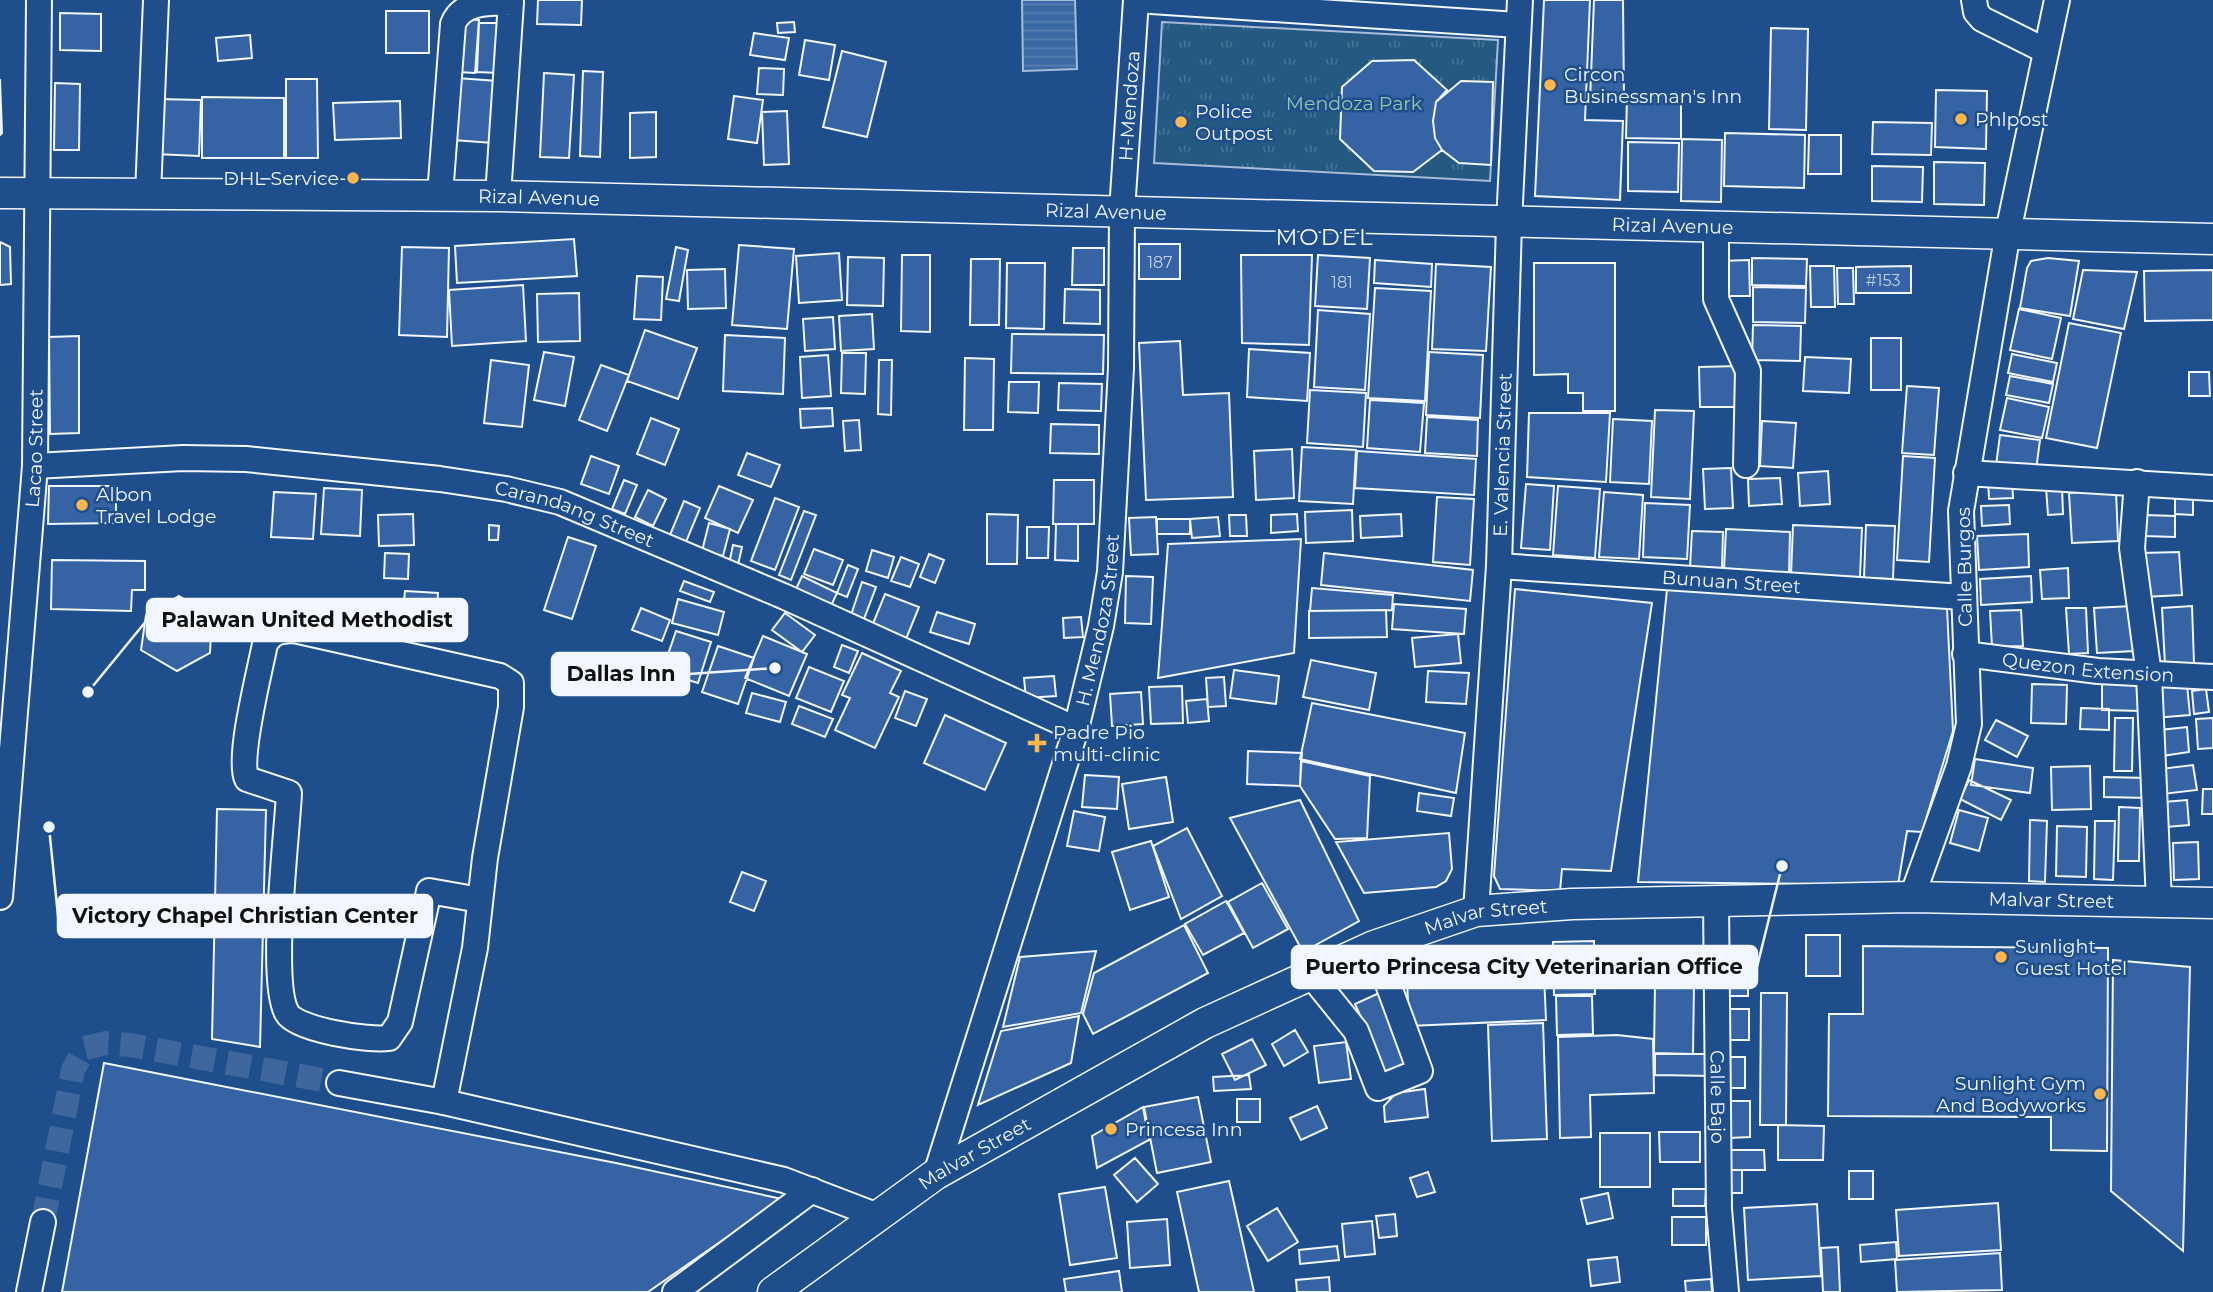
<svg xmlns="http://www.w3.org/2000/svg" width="2213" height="1292" viewBox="0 0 2213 1292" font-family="Montserrat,sans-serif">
<defs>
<pattern id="park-tufts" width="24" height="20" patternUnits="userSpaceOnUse" patternTransform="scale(1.75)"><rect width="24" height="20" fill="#245a82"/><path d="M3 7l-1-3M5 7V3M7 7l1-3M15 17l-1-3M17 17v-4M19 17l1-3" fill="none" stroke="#447295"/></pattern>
<pattern id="water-rules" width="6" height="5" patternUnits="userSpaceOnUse" patternTransform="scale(1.75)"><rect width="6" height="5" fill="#3b69a3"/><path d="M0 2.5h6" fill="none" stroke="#587fb1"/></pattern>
</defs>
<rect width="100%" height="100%" fill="#1f4e8c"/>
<path fill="url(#park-tufts)" stroke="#a8bbd7" stroke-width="2" d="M1162,22L1498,40L1490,181L1154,163Z"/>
<path fill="url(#water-rules)" stroke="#a8bbd7" stroke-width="2" d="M1022,0H1075L1077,69L1023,71Z"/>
<path fill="#3563a3" stroke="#f2f6ff" stroke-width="2" d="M538,0H582L581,25L537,24Z
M1544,0H1590L1585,120L1623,121L1620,200L1535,196Z
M1594,0H1623L1624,100H1590Z
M386,11H429V53H386Z
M60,13L101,14V51L60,50Z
M462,19L479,20L475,73L458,72Z
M794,22L795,32L778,33L777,23Z
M479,23H500L498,73L477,72Z
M1771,28L1808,29L1806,130L1769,129Z
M754,33L789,38L785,60L750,55Z
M250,35L252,58L218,61L216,38Z
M805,40L835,45L829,80L799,75Z
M842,51L886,62L867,137L823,127Z
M1414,60L1447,90L1436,102L1433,121L1435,138L1442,150L1413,172L1374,171L1340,139L1342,87L1372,61Z
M759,68L784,69L783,95L757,94Z
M583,71L603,72L600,157L580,156Z
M544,73L574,75L569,158L540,157Z
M457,78L497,81L493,143L453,140Z
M0,79L2,133L0,135Z
M286,79H317L318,158H286Z
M1461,81L1493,82L1491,165L1459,163L1442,150L1435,138L1433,121L1436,102Z
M55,83L80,84L79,150H54Z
M1936,90L1987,91L1986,149L1935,147Z
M1627,95L1681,96V139L1626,138Z
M734,96L763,100L757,143L728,139Z
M202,97L284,98V158H202Z
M157,99L201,100L199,156L155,154Z
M400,101L401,138L335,140L333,103Z
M787,111L789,164L764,165L762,112Z
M656,112V157L630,158V113Z
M1873,122L1932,123L1931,155L1872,154Z
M1725,133L1805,135L1804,188L1724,186Z
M1809,135H1841V174H1808Z
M1682,139L1722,140L1721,202L1681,201Z
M1628,142L1679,143L1678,192L1628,191Z
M1934,162L1985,163L1984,205L1934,204Z
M1872,166L1923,167L1922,202L1872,201Z
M574,239L577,276L457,283L455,246Z
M0,242L10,247L11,284L0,285Z
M1139,244H1180V279H1139Z
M739,245L794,249L787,329L732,325Z
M402,247L449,248L447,337L399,335Z
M676,247L688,250L679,301L666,299Z
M1073,248H1104V285H1072Z
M839,253L842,300L799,303L796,256Z
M902,255H930V332L901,331Z
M1241,255H1312L1309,345L1242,343Z
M1318,255L1370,258L1367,309L1315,306Z
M848,257L884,258L883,306L847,305Z
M1752,258L1807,259L1806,286L1752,285Z
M2048,258L2079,261L2070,316L2020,308L2027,268L2031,261Z
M971,259H1000L999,325H970Z
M1375,260L1432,264L1431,287L1374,283Z
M1749,260L1750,296H1720V261Z
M1007,263H1045L1044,329L1006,328Z
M1534,263H1615V411H1583V393H1568V374L1534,375Z
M1436,264L1491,267L1486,351L1432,349Z
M1810,266H1834L1835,307H1811Z
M1911,266V293H1856V267Z
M1837,268H1853L1854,304H1838Z
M725,269L726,308L688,309L687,270Z
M2083,270L2137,272L2124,329L2073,319Z
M2213,270V320L2145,321L2144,271Z
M637,276L663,277L661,320L634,319Z
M523,285L526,341L452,346L449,290Z
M1753,287L1806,288L1805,323L1753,322Z
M1375,288L1431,291L1425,401L1368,398Z
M1065,289L1100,290V324L1064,323Z
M579,293L580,341L538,342L537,294Z
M2019,309L2061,318L2052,359L2010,350Z
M1318,310L1370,314L1365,390L1314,387Z
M872,314L874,349L841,351L839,316Z
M833,317L835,349L805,351L803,319Z
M2069,323L2121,333L2097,448L2046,438Z
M1753,325L1801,326L1800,361L1752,360Z
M645,330L697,348L678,399L627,381Z
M1012,334L1104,335L1103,374L1011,373Z
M725,335L785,338L783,394L723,391Z
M79,336V433L50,434L49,337Z
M1871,338H1901V390H1871Z
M1180,341L1183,395L1229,393L1233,497L1146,500L1139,343Z
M1249,349L1310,353L1307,401L1247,397Z
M544,352L574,357L565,406L534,400Z
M1429,352L1483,355L1480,418L1426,415Z
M842,353H866L865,394L841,393Z
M2012,354L2057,363L2053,382L2008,373Z
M828,355L831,396L802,398L800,357Z
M1805,357L1851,359L1849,393L1803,391Z
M965,358L994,359L993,430H964Z
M491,360L529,365L522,427L484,423Z
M879,360H892L891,415L878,414Z
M601,365L629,375L607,431L579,420Z
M1739,366V407H1700L1699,367Z
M2189,372H2209L2210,396H2189Z
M2010,376L2053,384L2049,403L2006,395Z
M1009,382H1039L1038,413L1008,412Z
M1059,383L1102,384L1101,411L1058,410Z
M1907,386L1939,388L1934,455L1902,453Z
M1310,390L1366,393L1363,447L1307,443Z
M2007,398L2049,407L2042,438L2000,430Z
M1370,400L1424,403L1420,452L1367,448Z
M832,408L833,426L801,428L800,409Z
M1655,410L1694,411L1690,499L1651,497Z
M1529,413H1610L1606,482L1527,477Z
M1427,417L1478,420L1477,456L1425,453Z
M651,418L679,429L665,465L637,454Z
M1613,419L1652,421L1649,484L1610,482Z
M859,420L861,450L845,451L843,421Z
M1762,421L1796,423L1793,468L1760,466Z
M1051,424L1099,425V454L1050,453Z
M2000,435L2040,440L2035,478L1995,473Z
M1302,447L1356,450L1353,504L1299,501Z
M1292,449L1294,498L1256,500L1254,451Z
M1357,451L1476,459L1474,495L1355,488Z
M747,453L780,465L771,487L738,475Z
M591,456L619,466L609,494L581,484Z
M1903,456L1935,458L1929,562L1897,560Z
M1731,468L1733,508L1705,509L1703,469Z
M1828,471L1830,504L1800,506L1798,473Z
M1780,478L1782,504L1749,506L1748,479Z
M2012,478L2013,498L1989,499L1988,479Z
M624,480L637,485L625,514L612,509Z
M1054,480H1094V524H1053Z
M1526,484L1554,486L1550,550L1521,548Z
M49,486H116V523L48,524Z
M719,486L753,500L738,533L705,518Z
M1558,486L1600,489L1595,558L1553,555Z
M2046,487H2062L2063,514L2048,515Z
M324,488L362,490L360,536L321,534Z
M648,490L666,499L653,526L635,517Z
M2116,490L2118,541L2072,543L2069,493Z
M274,492L316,494L313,539L271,537Z
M1604,492L1643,495L1639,559L1599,557Z
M2175,492L2193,493V515L2175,514Z
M1437,497L1474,499L1470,565L1433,562Z
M775,498L799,507L775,570L751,561Z
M684,501L700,508L686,542L670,535Z
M1645,503L1690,505L1687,559L1643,557Z
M2009,505L2010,524L1982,526L1981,506Z
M1352,510L1353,541L1306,543L1305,512Z
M804,511L816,515L791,580L779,575Z
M413,514L414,545L379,546L378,515Z
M987,514L1018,515L1017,564H987Z
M1297,514L1298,531L1271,533V515Z
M1401,514L1402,536L1361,538L1360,516Z
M1229,515H1246L1247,536H1230Z
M2145,515L2175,516V537L2145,536Z
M1156,517L1158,554L1131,555L1129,518Z
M1218,517L1220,536L1192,538L1190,519Z
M1157,519H1190V534H1157Z
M709,523L730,529L723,556L702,551Z
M1056,524H1078V561L1055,560Z
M489,525L499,526L498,540H489Z
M1793,525L1862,528L1860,577L1791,575Z
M1866,525L1895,526L1893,579L1864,578Z
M1027,527H1049L1048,558H1027Z
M1726,529L1790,532L1789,573L1724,571Z
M1692,531L1723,532L1722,568L1690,567Z
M2028,534L2029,567L1979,570L1977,536Z
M568,537L596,546L572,619L544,610Z
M1301,539L1294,653L1158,678L1168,544Z
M733,545L742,547L738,565L729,564Z
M814,549L843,560L833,585L804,574Z
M872,550L894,557L888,578L866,571Z
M2179,552L2182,595L2144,597L2142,553Z
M385,553L409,554L408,579L384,578Z
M1324,553L1473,570L1470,601L1321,585Z
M929,554L944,560L935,583L920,577Z
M901,557L919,564L910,587L891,581Z
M52,560L145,561V590H132L131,611L51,609Z
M848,565L858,569L847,597L837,593Z
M2068,568L2069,598L2042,599L2040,570Z
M802,576L837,593L831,606L796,589Z
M1126,576L1153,577L1151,624L1125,623Z
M2031,576L2032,602L1981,605L1980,579Z
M684,581L714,592L710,602L680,591Z
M862,582L876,587L864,619L851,615Z
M1312,588L1393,595L1392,610L1310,611Z
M1515,589L1652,603L1611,871L1562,869L1560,891L1500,889L1494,876Z
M1667,589L1947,608L1953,731L1922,832L1907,831L1898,885L1638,882Z
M405,591L438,593L437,613L403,611Z
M885,594L919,607L906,639L872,626Z
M179,596L212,615L210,653L177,671L141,650L146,615Z
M678,599L724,612L718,635L672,623Z
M1394,604L1466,609L1464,634L1392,629Z
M2132,606L2134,651L2097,653L2094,608Z
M2192,606L2194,663L2165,665L2162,608Z
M641,608L670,620L662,641L632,630Z
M2066,608H2086L2088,653L2069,654Z
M1386,610L1387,637L1309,638V611Z
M2021,610L2023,646L1992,647L1990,611Z
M937,612L975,624L969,644L930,632Z
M785,613L815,635L802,652L772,630Z
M1081,617L1083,637L1064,638L1063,618Z
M676,631L711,642L698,683L662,672Z
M1458,634L1461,663L1415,667L1412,638Z
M763,636L807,654L789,696L745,678Z
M842,645L858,651L849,673L834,667Z
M718,646L754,658L738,704L702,692Z
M862,653L901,671L890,693L899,697L875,748L835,730L850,698L842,695Z
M1311,660L1376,673L1369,710L1303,697Z
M809,667L844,681L831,712L796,698Z
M1234,670L1279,676L1276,704L1230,698Z
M1428,671L1469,673L1466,704L1426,702Z
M1054,676L1056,696L1026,698L1024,678Z
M1224,677L1226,706L1208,707L1206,678Z
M2102,683L2142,684V711L2102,710Z
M2032,684L2067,685L2066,724L2031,723Z
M2187,685L2190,715L2154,718L2151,688Z
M1182,686L1183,723L1151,724L1149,687Z
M2206,689L2209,712L2194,714L2192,691Z
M905,691L927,699L916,726L895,718Z
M1141,692L1143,724L1112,726L1110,694Z
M752,693L786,702L780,722L746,713Z
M1207,699L1209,721L1188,723L1186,701Z
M1312,703L1465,733L1456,793L1300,759Z
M799,706L833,719L825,737L792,724Z
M2081,708L2109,709V730L2080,729Z
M945,715L1006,743L985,790L924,763Z
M2115,718H2133L2132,771H2114Z
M2213,718V748L2198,749L2196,719Z
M1996,720L2028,736L2017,757L1985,740Z
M2187,727L2189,752L2162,756L2160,730Z
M1248,751L1302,753L1300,786L1247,784Z
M1975,759L2033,768L2030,793L1971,785Z
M1301,761L1370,776L1367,838L1335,839L1300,786Z
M2193,765L2197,790L2163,794L2160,769Z
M2090,766L2091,809L2052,810L2051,767Z
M1085,775L1119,777L1117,809L1082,807Z
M1166,777L1173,822L1129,829L1122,784Z
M2104,777L2149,778L2148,798L2104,797Z
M1969,780L2011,800L2001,820L1960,799Z
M2203,789H2213V814H2202Z
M1419,793L1454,798L1451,816L1417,811Z
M1300,800L1359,921L1303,952L1230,818Z
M2187,800L2189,825L2166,827L2164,802Z
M2119,807L2140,808L2139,861H2118Z
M217,809L266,810L260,1047L212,1039Z
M1959,810L1988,818L1979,851L1950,843Z
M1074,811L1105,817L1099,851L1067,846Z
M2030,820L2047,821L2045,882L2029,881Z
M2095,821H2115L2113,880L2094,879Z
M2057,826L2087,827L2086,877L2056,876Z
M1187,828L1222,896L1181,919L1153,846Z
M1449,833L1452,869L1446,881L1436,887L1364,893L1336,842Z
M1151,841L1169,897L1130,910L1112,852Z
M2198,842L2199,879L2174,880L2173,843Z
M742,872L766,881L754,911L730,902Z
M1262,883L1288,929L1253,948L1228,902Z
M1226,901L1244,933L1203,955L1185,924Z
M1184,925L1208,973L1093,1034L1083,1014L1094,973Z
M1806,935H1840V976H1806Z
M1594,941L1595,994L1554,995L1553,942Z
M1863,946L2108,948L2107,1151L2051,1150V1117L1828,1116L1829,1014H1863Z
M1096,951L1081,1013L1003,1027L1020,957Z
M1728,954H1748V996H1728Z
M2113,960L2190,967L2183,1251L2111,1191Z
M1544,973L1546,1020L1409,1026L1407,979Z
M1655,983L1694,984L1693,1054L1654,1053Z
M1379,993L1411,1064L1386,1074L1355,1004Z
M1761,993H1787L1786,1125H1760Z
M1556,996H1592L1593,1034L1557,1035Z
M1726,1009H1749V1040H1726Z
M1079,1016L1071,1063L978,1105L1001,1031Z
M1543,1023L1547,1139L1492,1141L1488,1025Z
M1295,1030L1308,1052L1284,1066L1272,1044Z
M1617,1035L1653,1039L1654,1093L1590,1095L1591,1137L1560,1138L1558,1037Z
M1252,1039L1266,1065L1235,1080L1222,1054Z
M1346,1042L1351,1079L1319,1083L1314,1046Z
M1655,1054H1714V1076L1655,1075Z
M1728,1057H1745V1088H1728Z
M104,1063L616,1163L782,1199L648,1292H62Z
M1249,1075L1251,1089L1214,1091L1213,1077Z
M1425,1089L1428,1117L1385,1122L1384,1106L1396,1093Z
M1198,1097L1211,1162L1157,1173L1144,1107Z
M1237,1099H1260V1122H1237Z
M1729,1101H1750V1137L1729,1138Z
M1317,1106L1327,1128L1301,1140L1290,1118Z
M1143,1107L1149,1140L1097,1168L1092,1136Z
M1778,1125L1824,1126L1823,1160H1778Z
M1659,1132H1700V1162H1660Z
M1600,1133H1650V1187H1600Z
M1729,1150H1764L1765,1170H1729Z
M1135,1158L1158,1184L1137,1202L1114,1175Z
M1729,1170H1742V1193H1729Z
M1849,1171H1873V1199H1849Z
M1428,1172L1435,1192L1417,1197L1410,1178Z
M1229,1181L1254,1292H1199L1177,1192Z
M1105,1187L1117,1258L1070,1265L1059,1194Z
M1673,1189H1706L1705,1206H1673Z
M1608,1193L1613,1218L1587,1224L1581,1199Z
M1998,1203L2001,1250L1899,1256L1896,1210Z
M1817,1204L1821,1276L1748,1280L1744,1208Z
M1277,1208L1298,1242L1268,1261L1247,1226Z
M1395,1214L1397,1236L1379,1238L1376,1216Z
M1672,1217H1706V1245H1672Z
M1167,1219L1170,1265L1130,1268L1127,1222Z
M1372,1221L1375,1254L1345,1257L1342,1224Z
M1896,1242L1897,1259L1861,1262L1860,1245Z
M1337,1246L1339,1260L1300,1264L1299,1250Z
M1838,1247L1840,1292H1823L1821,1248Z
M2000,1253L2002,1290L1897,1292L1895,1260Z
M1617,1257L1620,1282L1591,1286L1588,1260Z
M1119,1271L1122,1292H1066L1064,1279Z
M1329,1277L1330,1292H1297L1296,1280Z
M1711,1279L1712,1292H1686L1685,1281Z"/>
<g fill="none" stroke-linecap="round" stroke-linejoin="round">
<path stroke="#3f679d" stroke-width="24" stroke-dasharray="24 12" stroke-linecap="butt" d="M43,1222L73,1070L85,1048L106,1043L130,1045L339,1083"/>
<g stroke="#f2f6ff" stroke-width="28">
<g id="minor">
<path d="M1136,0L1518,25"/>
<path d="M1974,0L1976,12L1982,19L2046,51"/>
<path d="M148,194L156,0"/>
<path d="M440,195L453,24C462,1 489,3 511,2L498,196"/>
<path d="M1716,227V299L1748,371L1746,465"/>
<path id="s1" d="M35,466L183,458L246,459L440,479L506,489L560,502L783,596L1076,729"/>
<path d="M1966,473L2213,488"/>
<path d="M2137,482L2132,548L2149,675L2159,902"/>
<path id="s2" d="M1499,566L1963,597"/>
<path id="s3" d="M1965,654L2098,671L2213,677"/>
<path id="s4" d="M0,897L35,466L39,0"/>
<path d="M1912,897L1959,766L1969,724L1961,511L2008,232L2057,0"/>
<path id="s5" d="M1716,901L1719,1209L1726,1292"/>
<path id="s6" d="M1476,911L1499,566L1509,223L1520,0"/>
<path d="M1310,974L1356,1031L1378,1088L1420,1071L1374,946"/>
<path d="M339,1083L444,1102L784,1180L878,1216"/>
<path d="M444,1102L475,948L485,858L511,707V683L500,676L294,630C280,631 273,631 265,644C260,670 237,759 247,779L289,793C287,836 269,982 287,1013C296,1030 370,1041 389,1038L400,1022L429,891L480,900"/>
<path id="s7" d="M936,1174L1076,729L1101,626L1110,572L1121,368L1122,211L1136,0"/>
<path d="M29,1292L43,1222"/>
<path d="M675,1292L812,1190"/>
</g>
</g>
<g stroke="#f2f6ff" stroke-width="33">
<g id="major">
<path id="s8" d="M0,193L498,196L2213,239"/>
<path id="s9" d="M773,1292L936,1174L1205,1023L1374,946L1476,911L1572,904L1912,897L2213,903"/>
</g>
</g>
<use href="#minor" stroke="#1f4e8c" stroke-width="24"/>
<use href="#major" stroke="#1f4e8c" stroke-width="30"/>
</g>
<g fill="#ffb74d" stroke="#1f4e8c" stroke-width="2.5">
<circle cx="1550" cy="85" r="7"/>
<circle cx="1961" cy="119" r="7"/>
<circle cx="1181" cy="122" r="7"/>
<circle cx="353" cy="178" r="7"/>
<circle cx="82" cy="505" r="7"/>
<path d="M1033.5 732.5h7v7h7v7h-7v7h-7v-7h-7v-7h7z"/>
<circle cx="2001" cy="957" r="7"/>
<circle cx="2100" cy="1094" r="7"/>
<circle cx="1111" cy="1129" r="7"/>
</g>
<g text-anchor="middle" stroke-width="5" stroke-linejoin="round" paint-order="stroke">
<g font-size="16" fill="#c3d1e8">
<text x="1160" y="268">187</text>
<text x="1883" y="286">#153</text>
<text x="1342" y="288">181</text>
</g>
<g font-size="19" fill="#f2f6ff" stroke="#1f4e8c" text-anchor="start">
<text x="1564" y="81">Circon<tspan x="1564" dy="22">Businessman's Inn</tspan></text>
<text x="1195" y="118">Police<tspan x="1195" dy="22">Outpost</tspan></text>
<text x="1975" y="126">Phlpost</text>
<text x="339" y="185" text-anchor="end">DHL Service</text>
<text x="96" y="501">Albon<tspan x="96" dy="22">Travel Lodge</tspan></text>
<text x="1053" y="739">Padre Pio<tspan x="1053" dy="22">multi-clinic</tspan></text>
<text x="2015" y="953">Sunlight<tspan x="2015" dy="22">Guest Hotel</tspan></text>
<text x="2086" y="1090" text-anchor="end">Sunlight Gym<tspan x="2086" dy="22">And Bodyworks</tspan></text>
<text x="1125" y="1136">Princesa Inn</text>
</g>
<g font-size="19" fill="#97c8a6" stroke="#1f4e8c">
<text x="1354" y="110">Mendoza Park</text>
</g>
<g font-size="19" fill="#f2f6ff" stroke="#1f4e8c">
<text dy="7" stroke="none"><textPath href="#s7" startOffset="1094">H-Mendoza</textPath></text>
<text dy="7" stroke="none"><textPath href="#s8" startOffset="539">Rizal Avenue</textPath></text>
<text dy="7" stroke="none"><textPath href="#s8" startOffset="1106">Rizal Avenue</textPath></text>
<text dy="7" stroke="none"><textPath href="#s8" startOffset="1673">Rizal Avenue</textPath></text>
<text dy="7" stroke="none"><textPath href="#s4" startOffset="450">Lacao Street</textPath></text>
<text dy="7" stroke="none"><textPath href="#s6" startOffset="457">E. Valencia Street</textPath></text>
<text dy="7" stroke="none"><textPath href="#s1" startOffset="546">Carandang Street</textPath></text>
<text transform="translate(1964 567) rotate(-91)" y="7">Calle Burgos</text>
<text dy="7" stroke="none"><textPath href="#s2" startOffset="233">Bunuan Street</textPath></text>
<text dy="7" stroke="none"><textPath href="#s7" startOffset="578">H. Mendoza Street</textPath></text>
<text dy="7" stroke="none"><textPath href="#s3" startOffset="124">Quezon Extension</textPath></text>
<text dy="7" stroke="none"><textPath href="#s9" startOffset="1379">Malvar Street</textPath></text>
<text dy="7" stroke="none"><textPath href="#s9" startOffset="812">Malvar Street</textPath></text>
<text dy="7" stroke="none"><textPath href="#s5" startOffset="196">Calle Bajo</textPath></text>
<text dy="7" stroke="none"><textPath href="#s9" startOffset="245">Malvar Street</textPath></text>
</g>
<g font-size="23" letter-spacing="2" fill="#f2f6ff" stroke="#1f4e8c">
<text x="1325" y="245">MODEL</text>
</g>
</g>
<path fill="none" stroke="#f2f6ff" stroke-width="2.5" d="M88 692L147 620M775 668L689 674M49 827L58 916M1782 866L1757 967"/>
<g fill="#f2f6ff" stroke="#1f4e8c" stroke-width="2.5">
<circle cx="88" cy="692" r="7"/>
<circle cx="775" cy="668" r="7"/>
<circle cx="49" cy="827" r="7"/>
<circle cx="1782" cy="866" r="7"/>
</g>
<g fill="#f2f6ff" stroke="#f2f6ff" stroke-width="2.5">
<rect x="147" y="599" width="320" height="42" rx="7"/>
<rect x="552" y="653" width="137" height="42" rx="7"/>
<rect x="58" y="895" width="374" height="42" rx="7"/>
<rect x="1292" y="946" width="465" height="42" rx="7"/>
</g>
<g font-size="21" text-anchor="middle" font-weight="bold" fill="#111">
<text x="307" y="627">Palawan United Methodist</text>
<text x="621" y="681">Dallas Inn</text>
<text x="245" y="923">Victory Chapel Christian Center</text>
<text x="1524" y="974">Puerto Princesa City Veterinarian Office</text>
</g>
</svg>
